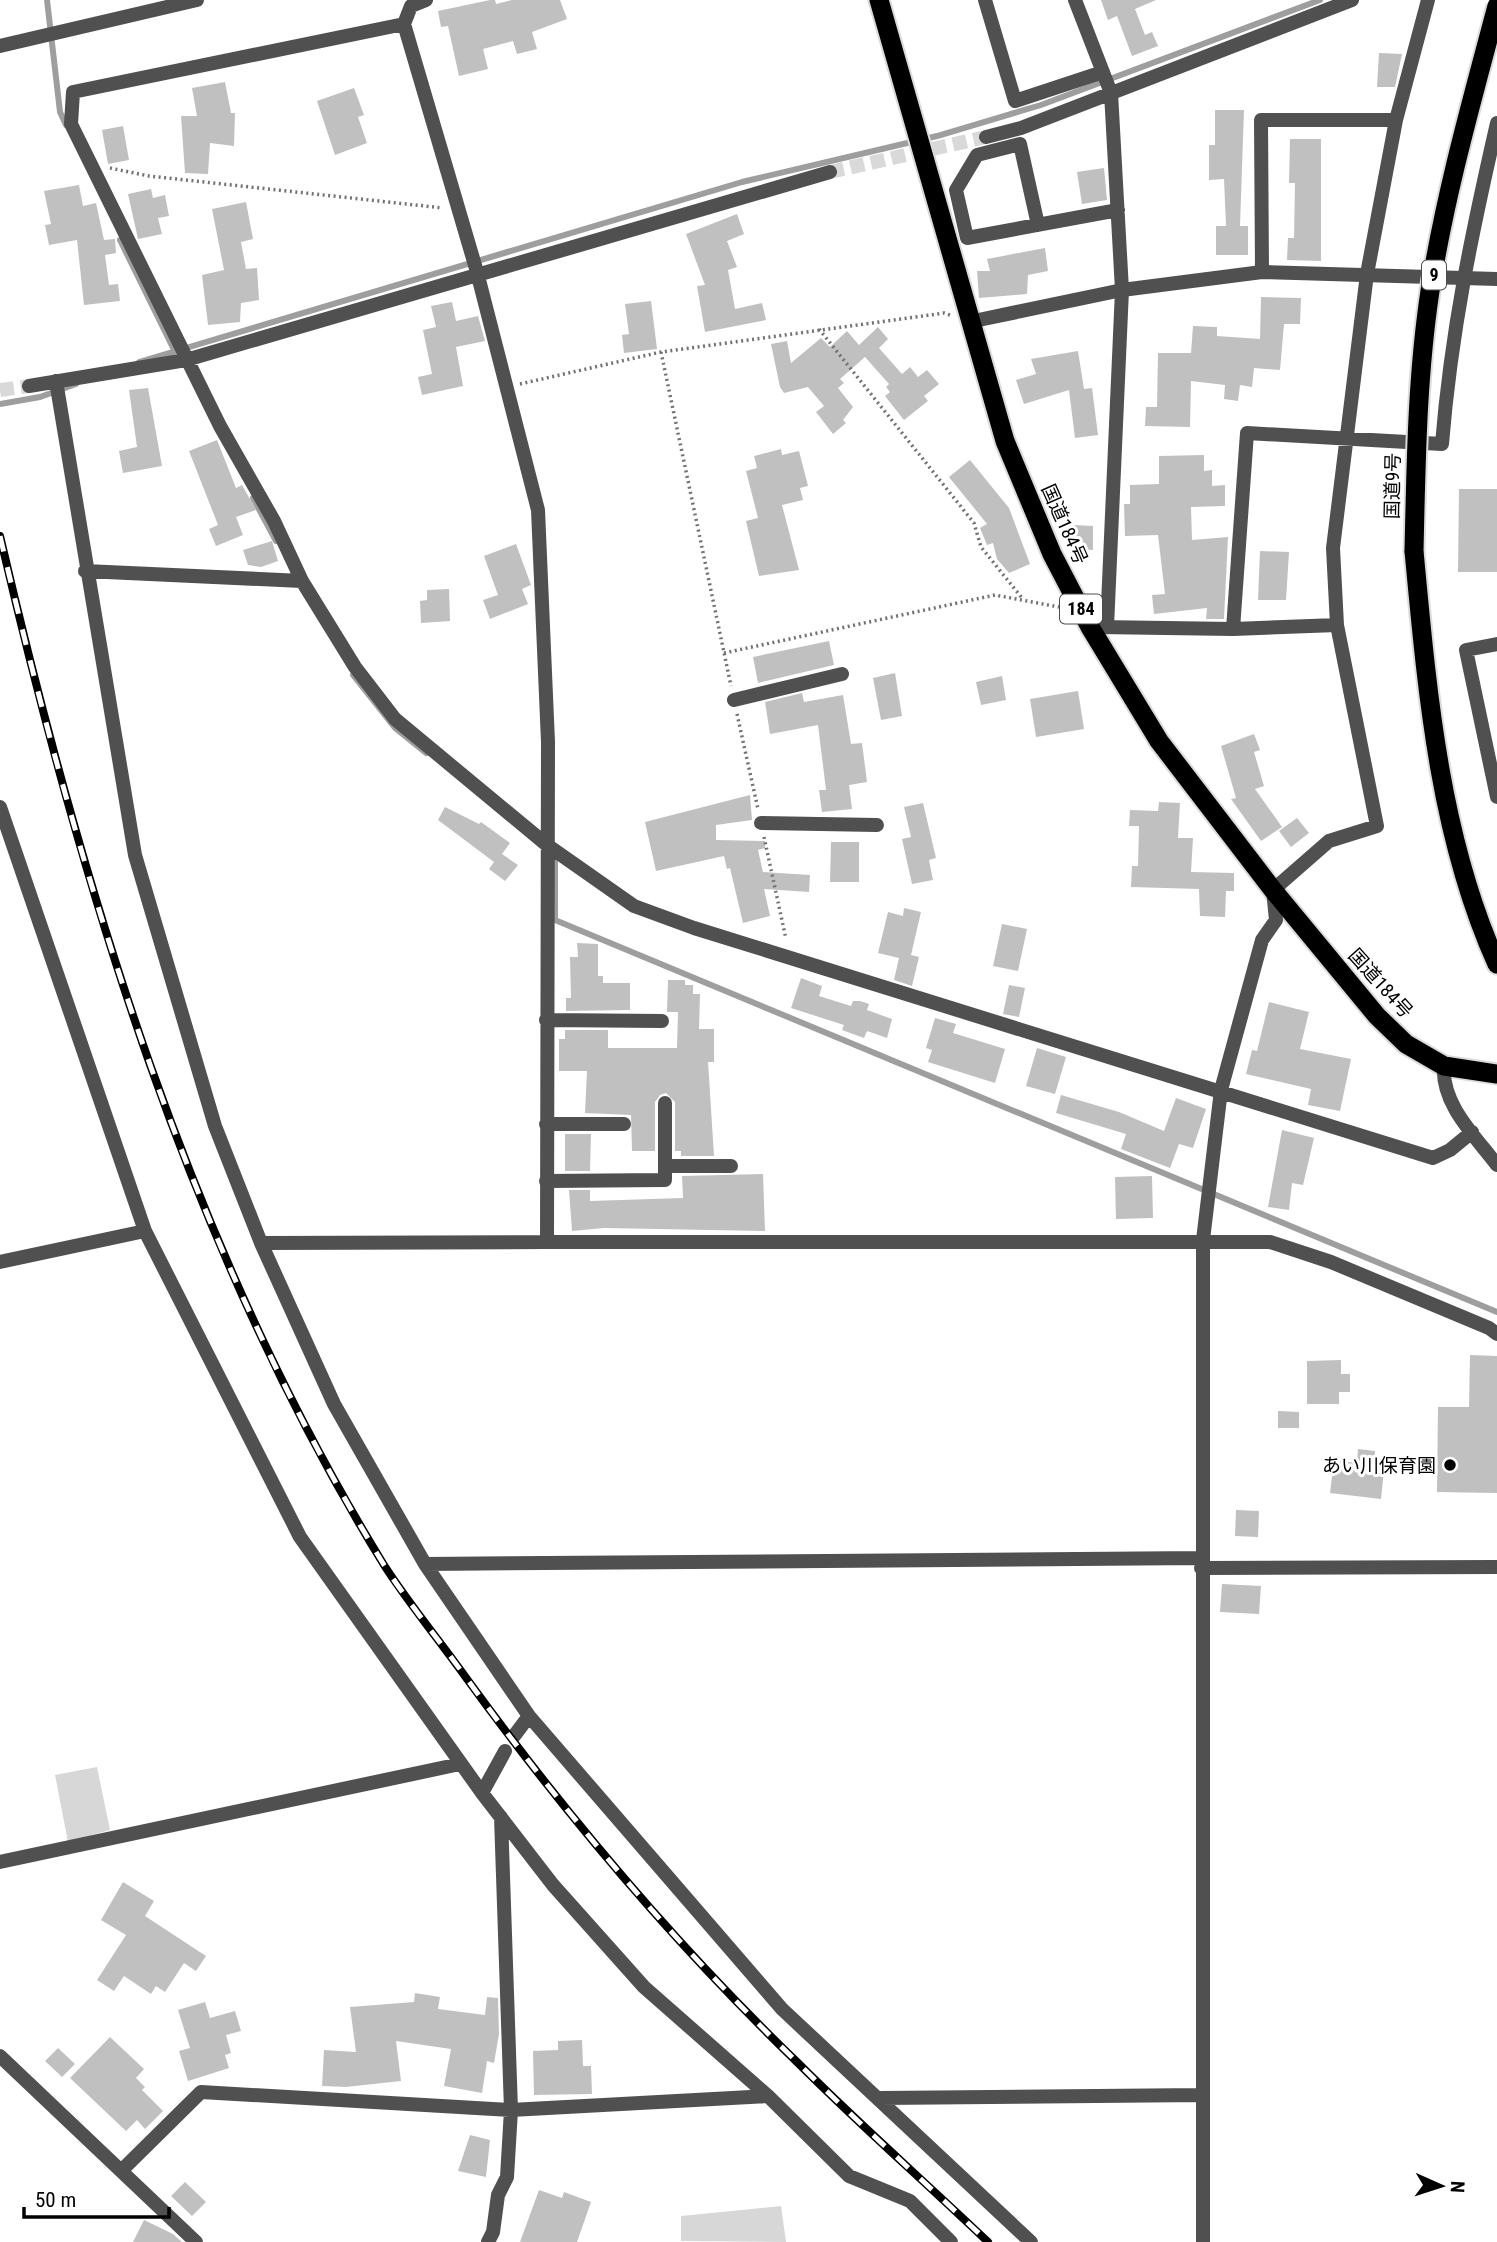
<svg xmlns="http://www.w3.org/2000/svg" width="1497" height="2242" viewBox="0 0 1497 2242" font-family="'Roboto Condensed','Noto Sans JP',sans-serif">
<rect width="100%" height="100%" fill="#fff"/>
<path fill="#d7d7d7" d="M97,1767L110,1830L68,1842L55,1775Z
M781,2206L786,2242L681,2241V2216Z"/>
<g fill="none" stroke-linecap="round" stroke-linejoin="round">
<path stroke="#9e9e9e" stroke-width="6" d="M47,0L60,112L66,125
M120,240L180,362
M139,362L742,182L937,136L1041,105L1320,0
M0,404L40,397L76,384
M253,498L276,541
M353,675L395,728L426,753
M550,856L555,861V920L1497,1312"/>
</g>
<path fill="#c0c0c0" d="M490,0H495L496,4L512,0H560L567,19L532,32L537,49L517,54L513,41L483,49L488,69L459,76L448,26L441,27L438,11Z
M1101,0H1156L1135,9L1145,35L1152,32L1158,46L1132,56L1117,16L1108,20Z
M1379,53L1402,54L1395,87H1377Z
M225,82L231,113H235L234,146L210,143L208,174L185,173L181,116H197L192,88Z
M354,88L364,115L358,117L367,143L335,155L317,101Z
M1215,110H1244L1240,226H1248V255H1216V226H1226L1224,179L1209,180V145H1215Z
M123,126L129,160L108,164L102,130Z
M1290,139H1321V261L1287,260L1288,238H1294L1295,183H1289Z
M1104,168L1107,200L1082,204L1077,172Z
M79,185L83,206L96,203L104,240L115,239L116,253L105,255L109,285L118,284L120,301L84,305L77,240L49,245L45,225L51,224L44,191Z
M151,189L153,198L165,195L169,216L158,218L162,234L138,239L128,194Z
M246,202L253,239L241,242L246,269L257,268L259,300L241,303L240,322L208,325L202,275L224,270L212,209Z
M737,214L744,234L727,241L737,267L728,270L735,309L762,303L766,320L705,332L697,286L705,285L686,234Z
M1045,248L1048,271L1028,275L1027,294L979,298L977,271H990L987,259Z
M1261,297L1301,298L1300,324H1284L1280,370L1254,368L1252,387L1240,385L1238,401L1224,399L1225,385L1191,381L1190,427L1145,426L1146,407H1157L1158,353H1191L1193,326L1217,327V336L1260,339Z
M651,301L657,349L624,353L622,335L629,334L625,304Z
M452,302L456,321L478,316L485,341L456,347L463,386L422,395L418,377L432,374L423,330L436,327L431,306Z
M878,327L888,339L879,348L902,374L910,367L918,377L927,370L939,384L924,396L928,401L904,420L885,396L890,392L886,387L889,384L865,357L840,379L844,383L838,388L853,407L843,420L846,423L833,434L816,412L824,406L808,387L784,393L780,387L771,344L787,341L791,363L821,338L830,347L847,331L859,345Z
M1078,351L1084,389L1092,388L1098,435L1075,438L1069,390L1024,404L1016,380L1036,374L1031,359Z
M148,388L162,466L123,473L119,451L137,447L129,390Z
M217,440L236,488L242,485L256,510L236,517L243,535L216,546L209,529L218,525L189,451Z
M781,449L782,455L799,451L808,486L800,488L803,500L782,505L799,570L759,576L746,521L758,518L746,471L757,468L754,456Z
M1204,455V471L1212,470V486L1225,485V506L1191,507L1192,540L1228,537L1224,619H1206L1207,608L1154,614L1152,595L1165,594L1158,535L1125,536L1124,504H1130V485L1159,484V456Z
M970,460L1009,508L1030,564L1009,573L997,559L993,543L987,545L980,528L987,524L949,477Z
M1459,489H1497V572H1458Z
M1074,525L1093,526V550L1073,549Z
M272,541L278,561L261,567L248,565L243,550Z
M516,544L531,585L522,589L528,604L490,619L483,600L498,595L484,556Z
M1260,551L1289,552L1286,600H1258Z
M449,589L450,621L421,623L420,601L427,600V590Z
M829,641L834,665L758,683L753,657Z
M895,673L902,716L881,720L873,678Z
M1002,676L1006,700L981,705L976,682Z
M1078,691L1084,729L1036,737L1030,699Z
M802,693L804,702L843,695L851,744L862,743L867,782L849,785L852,809L822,812L819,790H826L818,725L770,734L765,702Z
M1254,734L1260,750L1254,752L1264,786L1255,789L1282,827L1261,841L1231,799L1236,798L1221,746Z
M750,795L752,820L716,825V840L765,841V848L758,850L763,872L810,875L809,892L764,889L770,916L743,923L730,868L727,869L724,856L656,871L645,822Z
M1159,802L1180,803L1178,838H1193L1191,872L1234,873V891H1226L1225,917L1200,916L1199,889L1131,887L1132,866H1138L1139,826H1129L1130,810L1158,811Z
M923,803L936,858L929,860L933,880L912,884L902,839L911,837L904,807Z
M445,807L479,824L481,822L510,843L502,854L518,865L505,881L489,869L494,862L438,820Z
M1297,818L1309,833L1291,847L1279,831Z
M831,842H859V882H830Z
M904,908L921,912L911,955L919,957L912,986L894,980L899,958L878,953L888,912L903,916Z
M1002,924L1027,929L1018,971L993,966Z
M577,943L598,944V976H603V983H630V1010L566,1011V998H571L570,957H578Z
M801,978L822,986L819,996L851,1006L853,1001H860L869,1004L867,1010L892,1019L887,1038L867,1031L864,1038L842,1030L844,1025L791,1008Z
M668,980H685V985H693V994H700L699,1029H714V1062H708L714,1156H681V1151H675V1102L666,1093L660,1095L655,1102V1151H632L631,1115L585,1113L587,1071H559V1039H565V1030H608V1048H677L678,1012H667Z
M1009,985L1025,988L1019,1017L1003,1014Z
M1269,1002L1309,1012L1300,1049L1351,1059L1340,1111L1308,1105L1311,1089L1246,1074L1252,1050L1257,1051Z
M935,1018L956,1024L953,1033L1005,1049L995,1083L928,1062L932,1050L926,1048Z
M1037,1048L1066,1057L1055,1094L1026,1086Z
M1061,1095L1119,1112L1164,1131L1176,1098L1206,1109L1193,1148L1179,1144L1170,1168L1121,1149L1126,1134L1056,1113Z
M1282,1130L1314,1138L1303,1185L1292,1183L1289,1210L1268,1207Z
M565,1134H591L590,1171H565Z
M763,1174L765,1231L604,1228L572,1231L569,1190H590V1201L683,1198L682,1176Z
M1152,1176L1153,1218L1116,1219L1115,1177Z
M1470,1355L1497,1356V1493L1437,1492L1438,1407H1469Z
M1341,1360V1374H1350V1392H1339V1404H1307V1361Z
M1278,1411L1299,1412V1428H1278Z
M1358,1449L1375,1451L1374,1469L1384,1470L1381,1499L1330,1493L1334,1460L1357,1463Z
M1236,1510L1259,1511L1258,1537L1235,1536Z
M1222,1584L1261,1586L1259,1614L1220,1612Z
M123,1882L154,1901L145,1916L206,1956L196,1971L184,1963L165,1992L156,1986L151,1994L124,1976L114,1991L97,1980L126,1935L101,1920Z
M415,1993L440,1997L438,2009L485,2015L487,1997L498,1998L499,2034L494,2063L487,2061L482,2093L444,2086L451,2049L396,2041L401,2081L346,2087L322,2086L324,2050L356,2052L350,2007L414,2002Z
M205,2002L210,2018L235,2011L241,2031L226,2035L231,2053L225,2055L229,2068L188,2081L179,2051L190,2048L178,2010Z
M110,2037L144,2069L136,2078L145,2087L142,2090L163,2111L145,2129L137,2120L126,2131L70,2078Z
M582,2040L583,2066H591L592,2094L534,2095L533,2051L558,2050V2041Z
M58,2048L75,2064L62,2077L45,2061Z
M470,2135L490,2140L486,2177L458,2171Z
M185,2182L206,2202L192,2216L171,2196Z
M539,2190L562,2198L564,2192L591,2202L577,2242H520Z
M144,2220L173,2234L182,2242H133Z"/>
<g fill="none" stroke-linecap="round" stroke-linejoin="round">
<path stroke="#d9d9d9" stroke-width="14" stroke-dasharray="14 7" stroke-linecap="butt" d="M830,172L986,137
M0,390L29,386"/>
<g stroke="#dbdbdb" stroke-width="23">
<path id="trunk" d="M879,0L1005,441L1052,554L1090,627L1159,741L1273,890L1377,1016L1406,1044L1444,1066L1497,1074
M1414,551C1427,689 1439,836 1497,964"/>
</g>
<path stroke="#727272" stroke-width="3.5" stroke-dasharray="2 3.5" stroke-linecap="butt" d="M110,168L149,176L443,208
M819,329L974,523L981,547L1022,598
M661,352L731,686
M520,384L661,352L944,313L950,315
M724,653L995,595L1059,607
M737,714L758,809
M764,837L786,939"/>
<path stroke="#505050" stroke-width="14" d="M985,0L1015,101L1103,72
M1075,0L1111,93L1122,290L1107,627
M404,24L73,92L71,124L220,426L274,521L302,581L355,667L395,719L547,845L634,906L694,928L1433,1158L1450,1150L1472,1132
M986,137L1021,128L1352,0
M1038,225L1020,144L977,155L956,190L967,238L1118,210
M1262,272L1261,120H1396
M56,381L135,855L215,1126L261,1243L334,1404L425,1564L529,1716L782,2009L1031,2242
M29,386L186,360L830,172
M85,571L302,581
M1098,627L1233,629L1337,625
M1233,629L1247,433L1442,444C1451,332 1472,232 1497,123
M1497,644L1466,650L1497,797
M734,700L842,674
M0,807L145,1231L300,1537L482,1793L553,1885L644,1987L768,2096L849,2176L910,2201L951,2242
M761,823L877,825
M546,1020L662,1021
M1444,1066C1441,1104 1475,1136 1497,1165
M546,1124H624
M665,1166H731
M546,1181L665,1180V1103
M547,1242H1270L1331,1262L1489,1328L1497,1334
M261,1243L547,1242L548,742L538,510L477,272L404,24L411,6L426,0
M0,1262L145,1231
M425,1564L1201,1558
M1201,1568L1497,1567
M514,1736L529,1716
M482,1793L505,1751
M0,1862L460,1764
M0,2056L196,2242
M881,2098L1202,2095
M121,2171L201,2092L511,2110L768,2096
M488,2242L493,2232L498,2195L507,2177L511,2110L501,1817
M1203,2242V1240L1221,1090L1262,940L1276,920L1273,890L1329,841L1377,826L1337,625L1333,548L1367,274L1396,120L1428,0"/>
<path stroke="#505050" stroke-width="14" d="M0,46L197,0
M969,322L1122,290L1262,272L1497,279"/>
<use href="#trunk" stroke="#000" stroke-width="19"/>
<g stroke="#000" stroke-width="8">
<path id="rail" d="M0,536C83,893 191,1251 384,1565C409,1604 440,1641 467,1679C566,1815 676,1945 797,2062C859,2124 925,2182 988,2242"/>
</g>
<use href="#rail" stroke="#fff" stroke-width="5" stroke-dasharray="16" stroke-linecap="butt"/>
<g stroke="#dbdbdb" stroke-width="23" stroke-linecap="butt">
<path id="trunk-bridge" d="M1414,551C1416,464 1417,377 1430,291C1445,195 1472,100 1497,6"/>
</g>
<use href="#trunk-bridge" stroke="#000" stroke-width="19"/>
</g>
<circle fill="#000" stroke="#fff" stroke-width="2.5" cx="1450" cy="1465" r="7"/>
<g text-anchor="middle" stroke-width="6" stroke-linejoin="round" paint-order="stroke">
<g fill="#fff" stroke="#4c4c4c" stroke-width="2">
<rect x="1422" y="260.5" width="24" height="29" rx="5"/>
<rect x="1060" y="594.5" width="42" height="29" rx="5"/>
</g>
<g font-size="18" font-weight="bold" fill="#000">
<text x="1434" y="281">9</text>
<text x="1081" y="615">184</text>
</g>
<g font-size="19" fill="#000" stroke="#fff">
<text transform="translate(1392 486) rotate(-89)" y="7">国道9号</text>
<text transform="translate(1065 524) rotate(66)" y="7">国道184号</text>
<text transform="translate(1381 983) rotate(48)" y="7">国道184号</text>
</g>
<g font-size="19" fill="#000" stroke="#fff" text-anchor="end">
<text x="1436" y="1472">あい川保育園</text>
</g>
</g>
<g transform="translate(1441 2186) rotate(93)" stroke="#ffffff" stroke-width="5" paint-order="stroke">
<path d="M0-5L12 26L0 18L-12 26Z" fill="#000000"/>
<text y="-10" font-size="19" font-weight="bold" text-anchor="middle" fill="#000000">N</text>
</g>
<path d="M24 2207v10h145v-10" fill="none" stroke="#000000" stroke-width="3.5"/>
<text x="35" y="2207" font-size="21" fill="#000000" stroke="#ffffff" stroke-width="5" paint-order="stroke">50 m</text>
</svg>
